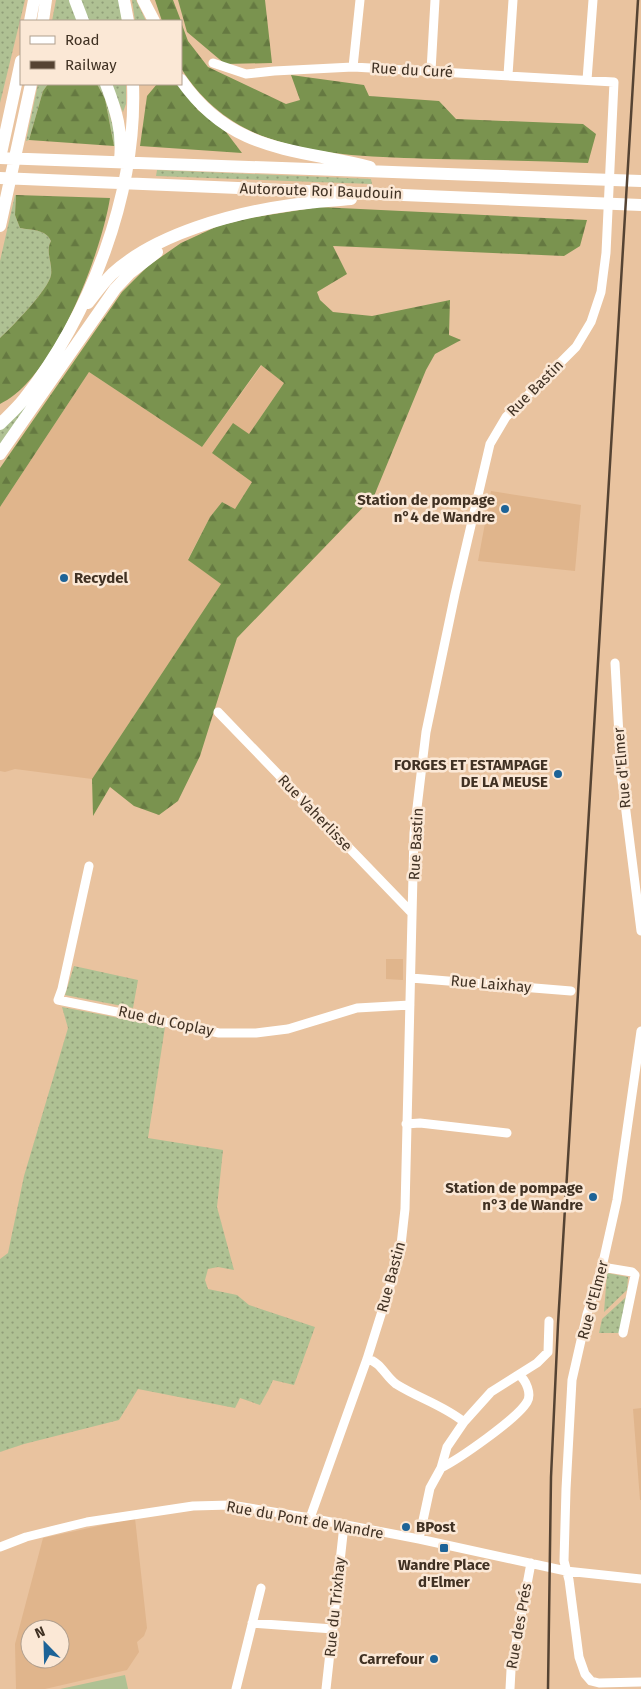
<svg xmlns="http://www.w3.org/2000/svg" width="641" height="1689" viewBox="0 0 641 1689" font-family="'Fira Sans',sans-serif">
<defs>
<pattern id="grass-dots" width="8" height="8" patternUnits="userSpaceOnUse" patternTransform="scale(1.25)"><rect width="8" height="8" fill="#afc193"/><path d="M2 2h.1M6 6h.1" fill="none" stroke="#909d78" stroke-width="1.8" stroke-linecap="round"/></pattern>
<pattern id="forest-firs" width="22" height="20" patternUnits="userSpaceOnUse" patternTransform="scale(1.25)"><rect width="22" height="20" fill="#7a934f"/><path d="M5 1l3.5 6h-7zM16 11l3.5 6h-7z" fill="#657941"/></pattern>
</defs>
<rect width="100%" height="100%" fill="#e9c39f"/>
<path fill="#e0b58c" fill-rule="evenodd" d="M262,365L284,383L249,434L252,482L235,509L222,502L210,517L188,559L221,584L92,779L15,769L5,772L0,771V507L89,372L202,447Z
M491,491L581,505L575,571L478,561Z
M386,959H403V980L386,979Z
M641,1408V1500H640L633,1409Z
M135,1518L147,1628L144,1636L137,1642L139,1652L127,1670L45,1689H16L15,1644L43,1538ZM30,1629H60V1659H30Z"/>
<path fill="url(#grass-dots)" d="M0,0H25L0,103Z
M56,0H71L79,21H52Z
M80,0H119L122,21H88Z
M132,0H136L146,21H135Z
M38,84H48L43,91L29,140L26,141Z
M97,84H102L118,146H114L105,99Z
M110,84H126V104L123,112Z
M157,170L371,179L372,184L156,176Z
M15,195H16L15,215L20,228C31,230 46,229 51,241C45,252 53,264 51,275C49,289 11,328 0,338V261Z
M38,392L0,446V430Z
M74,966L138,980L133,1008L65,995Z
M62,1007L165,1027L148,1138L223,1150L217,1207L234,1270L218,1267L208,1269L205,1280L208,1289L237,1295L249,1305L315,1327L294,1385L273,1380L269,1389L260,1405L240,1398L235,1408L138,1389L119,1420L24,1444L0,1452V1259L8,1253L24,1176L68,1028Z
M607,1273L628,1277L627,1290L604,1312Z
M626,1297L620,1333H599L602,1319Z"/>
<path fill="url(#forest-firs)" d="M155,0H173L181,21H162Z
M178,0H265L272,63L225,64L187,32Z
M181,22L188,41L208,67L286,104L300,100L291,75L364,85L369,96L439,101L456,119L583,124L596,134L588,163C537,161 487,160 436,159C380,157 322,157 268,138C232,126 201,101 181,68Z
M48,84H97L105,99L114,146L29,140L43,91Z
M157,84H177L198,110L226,132L242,153L140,146L147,96Z
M16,195L110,198C101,254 54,379 0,404V338C11,328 49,289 51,275C53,264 45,252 51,241C46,229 31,230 20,228L15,215Z
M319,207L587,220L580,246L564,256L333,246L347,274L317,292L320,300L333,312L372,316L450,300L449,335L461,340L435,354L426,370L374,496L237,638L200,756L178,801L159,815L134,806L110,787L93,816L92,779L221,584L188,560L210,517L222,502L235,509L252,482L212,453L233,423L249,434L284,383L261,365L202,447L89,372L0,507V468L122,292L148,266L181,243L218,226L249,218Z"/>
<path fill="#afc193" d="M125,1675L128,1689H60Z"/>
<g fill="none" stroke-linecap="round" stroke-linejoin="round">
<path stroke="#fff" stroke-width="9" d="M213,63L246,74L274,71L353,67L614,82L606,253L601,292L591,322L576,347L506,417L490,444L455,594L426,732L414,833L405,1209L400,1254L367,1359L310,1518
M353,67L360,0
M431,71L435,0
M508,75L513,0
M587,80L593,0
M615,663L621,772L641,931
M218,712L412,913
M89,866L62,989L58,1000L219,1033H256L288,1029L357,1008L410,1005
M411,978L571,991
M641,1031L617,1200L602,1267L587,1314L572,1380L566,1489L564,1561L569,1580L579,1657L585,1674L591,1681L599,1683L641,1682
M406,1124L420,1123L507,1133
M602,1267L632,1272L635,1275L623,1333
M367,1359C381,1362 385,1376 396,1384C418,1398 443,1405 464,1422
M441,1468C459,1459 517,1419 527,1402C532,1394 526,1380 519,1375
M419,1539L430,1488L441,1468L447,1447L464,1422L491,1392L537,1363L548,1352L549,1321
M0,1547L26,1537L87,1522L193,1506L231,1505L310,1518L419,1539L566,1571L641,1579
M252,1623L333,1629
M236,1689L261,1588
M326,1689L344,1525
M510,1689L511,1670L531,1563"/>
<path stroke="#fff" stroke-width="12" d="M75,0L83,21
M124,0L128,21
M143,0L154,21
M30,21L34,0
M43,21L46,0
M21,61L0,158L641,181
M181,80C232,153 294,148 370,167
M106,84C116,110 123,132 120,160
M0,178L641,205
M0,226L31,84
M88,303C96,293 103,283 112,274C155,234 233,213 291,205C311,202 331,201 351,199
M0,424C8,416 17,408 24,399C91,314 137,193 133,84
M0,454L115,289L130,273L157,252"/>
<path stroke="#554333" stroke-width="2.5" d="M548,1689L551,1477L558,1324L638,0"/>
</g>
<g fill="#1d6397" stroke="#fbe8d6" stroke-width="2">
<circle cx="505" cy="509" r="5"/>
<circle cx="64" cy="578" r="5"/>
<circle cx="558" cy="774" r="5"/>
<circle cx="593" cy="1197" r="5"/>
<circle cx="406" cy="1527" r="5"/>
<rect x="439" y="1543" width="10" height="10" rx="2.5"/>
<circle cx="434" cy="1659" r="5"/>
</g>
<g text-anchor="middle" stroke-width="5" stroke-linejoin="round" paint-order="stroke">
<g font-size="15" fill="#403123" stroke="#fbe8d6">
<text transform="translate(412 70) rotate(3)" y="5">Rue du Curé</text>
<text transform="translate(321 191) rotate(2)" y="5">Autoroute Roi Baudouin</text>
<text transform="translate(535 388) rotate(-45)" y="5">Rue Bastin</text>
<text transform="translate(622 768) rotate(-95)" y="5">Rue d'Elmer</text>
<text transform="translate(315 813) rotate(46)" y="5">Rue Vaherlisse</text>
<text transform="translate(416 844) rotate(-87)" y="5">Rue Bastin</text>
<text transform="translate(491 984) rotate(5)" y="5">Rue Laixhay</text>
<text transform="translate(166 1021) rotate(12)" y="5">Rue du Coplay</text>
<text transform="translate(391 1277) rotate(-75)" y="5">Rue Bastin</text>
<text transform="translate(593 1300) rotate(-75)" y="5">Rue d'Elmer</text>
<text transform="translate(305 1520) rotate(10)" y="5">Rue du Pont de Wandre</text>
<text transform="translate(335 1607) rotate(-84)" y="5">Rue du Trixhay</text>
<text transform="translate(519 1626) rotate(-80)" y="5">Rue des Prés</text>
</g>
<g font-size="15" font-weight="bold" fill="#403123" stroke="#fbe8d6" text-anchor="end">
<text x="495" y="505">Station de pompage<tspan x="495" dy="17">n°4 de Wandre</tspan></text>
<text x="74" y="583" text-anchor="start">Recydel</text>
<text x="548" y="770">FORGES ET ESTAMPAGE<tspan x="548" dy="17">DE LA MEUSE</tspan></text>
<text x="583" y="1193">Station de pompage<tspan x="583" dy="17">n°3 de Wandre</tspan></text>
<text x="416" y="1532" text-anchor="start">BPost</text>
<text x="444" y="1570" text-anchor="middle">Wandre Place<tspan x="444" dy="17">d'Elmer</tspan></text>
<text x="424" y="1664">Carrefour</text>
</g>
</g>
<rect x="20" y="20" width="162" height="65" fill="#fbe8d6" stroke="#b09f8e"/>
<rect x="30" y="36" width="25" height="8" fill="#ffffff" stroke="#b09f8e"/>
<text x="65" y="45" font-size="15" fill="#403123">Road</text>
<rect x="30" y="61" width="25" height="8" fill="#554333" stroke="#b09f8e"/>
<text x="65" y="70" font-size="15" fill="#403123">Railway</text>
<g transform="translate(45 1644) rotate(337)"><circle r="24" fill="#fbe8d6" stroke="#b09f8e"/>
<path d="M0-4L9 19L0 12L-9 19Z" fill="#1d6397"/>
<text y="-8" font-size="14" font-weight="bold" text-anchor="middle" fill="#403123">N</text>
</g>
</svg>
